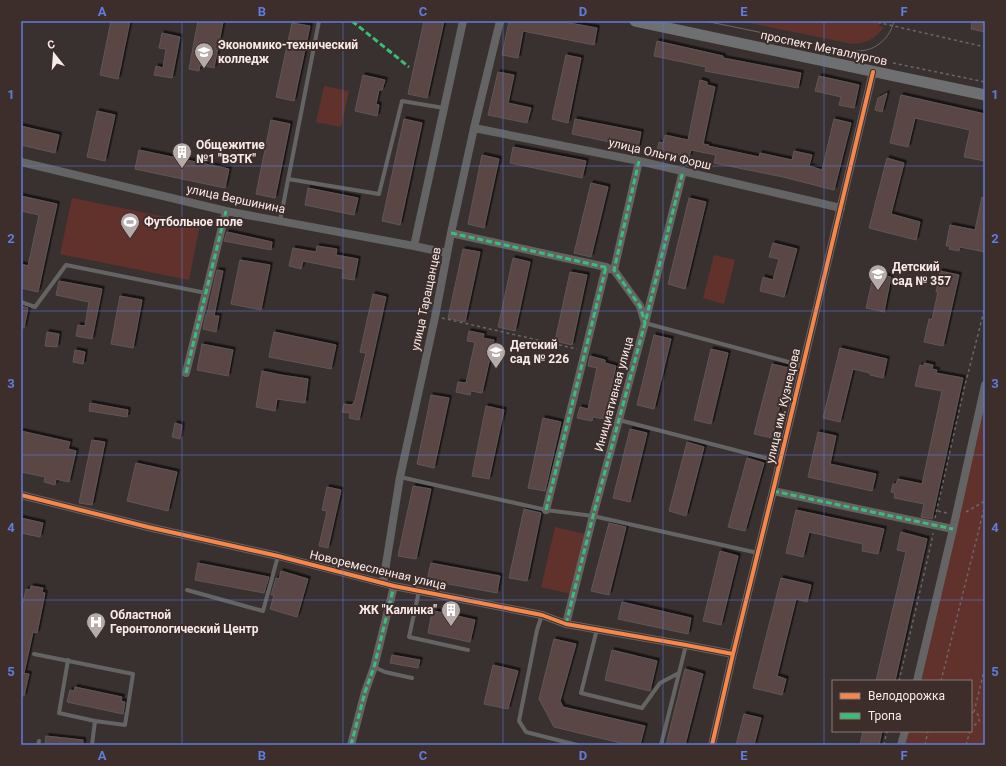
<svg xmlns="http://www.w3.org/2000/svg" width="1006" height="766" viewBox="0 0 1006 766" font-family="Roboto,sans-serif">
<defs>
<filter id="shadow"><feDropShadow dx="2.5" dy="-2.5" stdDeviation="0" flood-color="#0009"/></filter>
</defs>
<rect width="100%" height="100%" fill="#39312f"/>
<path fill="#61322b" d="M740,21H881L879,26L884,27C874,39 868,43 852,44Z
M324,86L349,91L341,127L316,122Z
M72,198L200,224L189,280L60,254Z
M714,255L735,260L724,304L703,298Z
M985,392V745H903L906,731H971V681H918Z
M555,527L585,534L571,594L541,587Z"/>
<path fill="#5a4644" stroke="#5e5756" filter="url(#shadow)" d="M111,21H130L118,79L100,75Z
M198,21H216L223,22L214,68L200,65L199,71L189,69Z
M424,21H444L427,98L408,94Z
M509,21H558L597,28L594,45L523,31L518,58L502,55Z
M972,21H985V32L971,29Z
M292,23L310,26L294,101L276,97Z
M162,33L180,37L172,78L154,75L156,66L163,68L166,49L159,48Z
M657,41L723,56V58L801,73L798,88L705,71L706,67L654,56Z
M566,55L581,58L568,123L552,119Z
M498,72L514,75L508,103L531,108L527,123L488,115Z
M363,75L385,80L382,90H379L376,104L379,105L377,116L355,111Z
M819,76L859,85L854,108L839,105L841,97L815,91Z
M700,80L707,82V85L715,87L703,144L709,145L708,146L759,157L760,153L792,160L794,151L812,155L809,166L822,170L834,119L851,123L834,190L783,177L714,163L716,155L691,150L689,157L657,151L659,142L663,143L665,135L688,140Z
M887,93L882,112L875,110L878,98Z
M901,95L985,114V161L964,157L970,130L915,118L908,147L890,143Z
M97,111L115,115L105,161L87,157Z
M404,119L422,123L400,225L382,221Z
M575,119L641,132L638,148L572,134Z
M271,120L290,124L275,198L256,194Z
M21,126L59,135L55,153L21,145Z
M513,147L586,161L582,178L510,163Z
M139,150L229,169L225,188L135,169Z
M482,155L499,159L484,228L468,224Z
M887,158L904,163L891,214L920,222L916,240L869,228Z
M591,183L608,187L591,257L574,253Z
M308,188L358,198L354,215L305,205Z
M21,196L57,204L38,292L21,288V264L28,266L39,215L21,211Z
M982,197L985,198V252L960,247L959,251L949,249L950,246H946L950,225L975,230Z
M689,198L706,202L685,289L668,284Z
M227,232L272,242L271,250L224,241Z
M773,243L797,249L784,297L760,291L763,277L773,280L779,259L769,257Z
M317,246L337,249L336,255L358,259L354,280L342,278L343,269L303,261L301,269L289,266L293,248L316,252Z
M463,249L480,252L465,322L448,318Z
M513,258L530,262L515,331L498,327Z
M240,260L270,265L261,310L231,304Z
M217,270L223,271L214,316H219L216,332L203,329L206,314H207Z
M940,271L959,275L943,346L924,342L929,319H932L938,292H936Z
M570,272L587,275L572,345L555,341Z
M874,273L891,277L884,312L866,308Z
M59,281L102,289L92,339L76,336L78,325L85,326L89,302L56,295Z
M373,294L386,297L359,420L349,418L350,413L342,412L344,404L352,405L355,400L366,353L360,352Z
M120,296L142,300L133,348L111,344Z
M21,306L28,308L24,328L21,327Z
M469,331L484,334L483,338L494,340L482,393L471,391L470,395L456,392L458,382L466,383L475,342L467,341Z
M47,332L59,334L57,347L45,346Z
M274,332L336,345L331,369L269,357Z
M654,335L671,339L654,409L637,405Z
M202,344L233,350L228,376L197,370Z
M840,348L887,359L883,378L870,375V373L853,369L840,422L823,418Z
M711,349L728,353L711,424L694,420Z
M75,350L85,352L83,364L73,362Z
M590,356L605,360V363L616,366L604,419L593,417L592,421L577,418L580,407L588,409L597,368L588,366Z
M924,363L933,365L932,369L937,370L936,373L963,378L932,519L921,517L924,504L894,498L895,493L891,492L893,484H896L898,479L922,484L942,391L915,386L920,365L924,366Z
M772,364L789,368L772,438L754,434Z
M262,371L281,375L308,379L305,403L277,399L275,411L256,407Z
M431,395L449,398L434,468L417,464Z
M90,403L128,410L127,417L89,411Z
M486,406L504,410L489,479L472,476Z
M543,418L561,422L545,491L528,488Z
M175,423L182,425L180,439L172,437Z
M630,429L647,433L630,502L613,498Z
M21,431L70,442L68,449L76,451L69,482L56,479L55,485L44,482L45,477L21,472Z
M818,432L836,436L830,464L876,474L872,491L808,477Z
M92,440L105,442L92,505L79,503Z
M687,442L704,447L686,516L669,511Z
M747,458L764,463L745,531L728,527Z
M136,463L177,472L168,511L127,501Z
M413,486L431,489L416,559L398,556Z
M327,487L341,490L328,548L319,546L327,511L322,510Z
M524,509L541,513L527,581L509,578Z
M796,510L884,529L878,554L862,551L863,544L809,532L803,557L786,553Z
M21,518L43,523L40,537L21,533Z
M609,523L626,527L609,595L591,591Z
M901,532L927,539L895,681H876L906,552L897,550Z
M720,551L738,556L721,625L703,621Z
M198,563L269,577L264,593L195,580Z
M431,563L500,576L497,593L427,580Z
M281,571L308,579L297,617L270,609L274,595H271L276,578L279,579Z
M781,578L811,585L807,602L796,599L777,676L786,679L782,695L753,688Z
M31,586L43,588L42,592L45,593L37,633L33,632L24,673H22L29,674L24,696L21,695V612L26,589L30,590Z
M622,602L691,618L688,634L618,619Z
M434,611L475,620L470,642L428,633L431,617H433Z
M554,639L576,644L560,701L563,707L645,726L640,745H629L554,727L539,699Z
M612,650L657,661L650,691L605,680Z
M392,655L420,660L418,668L390,663Z
M493,665L518,671L508,709L484,704Z
M685,669L703,674L685,745H666Z
M75,687L122,697L121,701L125,702L123,714L67,702L70,690L74,691Z
M744,714L761,718L754,745H736Z
M863,731H882L879,745H860Z
M46,736L83,740V745H45Z"/>
<g fill="none" stroke-linecap="round" stroke-linejoin="round">
<path stroke="#696767" stroke-width="1.5" stroke-dasharray="3 3" stroke-linecap="butt" d="M872,21L985,47
M893,63L985,82
M442,318L577,349
M938,511L947,513
M966,512L985,501
M935,518L964,389L985,307
M899,681L931,544L933,533
M941,681L985,505
M971,712L976,713L979,716V721L975,725L971,726
M974,712L985,667
M884,745L887,731
M925,745L928,731
M966,745L970,731"/>
<path stroke="#646465" stroke-width="4" d="M288,179L379,194L402,101L444,108
M280,221L319,21
M21,302L35,307L66,265L206,293
M645,323L803,366
M619,420L781,462
M400,477L546,510L593,516L758,553
M187,590L263,611L278,556
M419,591L409,637L468,650
M542,615L537,630L519,721L526,732L577,745
M597,629L581,693L642,708L660,683L679,673L686,645
M34,654L133,674L125,725L95,721L92,745
M68,660L59,713L95,721
M374,667L385,672L412,678
M38,745L39,741
M661,745L679,673"/>
<path stroke="#646465" stroke-width="8" d="M474,128L639,161L841,208
M639,161L614,270L640,306L645,323
M21,162L226,211L414,246L447,253
M451,233L606,267L610,269
M414,246L463,21
M186,373L226,211
M773,491L953,529
M21,495L148,527L278,556L394,586L542,615L566,624L686,645L733,654
M546,510L606,267
M383,583L400,477L435,317L451,233L474,128L500,21
M566,624L593,516L645,323L683,171
M917,681L953,529L985,385
M351,745L365,692L374,667L394,586
M712,745L733,654L773,491L873,72
M901,745L905,731"/>
<path stroke="#6e6f70" stroke-width="11" d="M635,21L985,95"/>
<path stroke="#6b6766" stroke-width="1" d="M705,21L851,51C859,51 869,51 876,46C885,41 892,31 894,21"/>
<path stroke="#3abd76" stroke-width="3" stroke-dasharray="6 3" stroke-linecap="butt" d="M352,21L409,67
M639,161L614,270L640,306L645,323
M451,233L609,268
M186,373L226,211
M773,491L953,529
M546,510L606,267
M566,624L593,516L645,323L683,171
M351,745L365,692L374,667L394,586"/>
<g stroke="#3d2e2b" stroke-width="6">
<path id="cycleway" d="M21,495L148,527L278,556L394,586L542,615L566,624L686,645L733,654
M712,745L733,654L773,491L873,72"/>
</g>
<use href="#cycleway" stroke="#f5874c" stroke-width="4"/>
</g>
<path fill="none" stroke="#5e7ddd" stroke-width="1" stroke-opacity="0.55" d="M182,21V745M343,21V745M503,21V745M663,21V745M824,21V745M21,166H985M21,311H985M21,455H985M21,600H985"/>
<defs>
<g id="university-pin" transform="scale(1)"><path d="M0 17L-7.5 6A9.5 9.5 0 1 1 7.5 6Z" fill="#b4aaa8" stroke="#3d2e2b"/><path d="M0-5L7-2L0 1L-7-2ZM-4 1L0 2.5L4 1V4Q0 6-4 4Z" fill="#fff"/></g>
<g id="building-pin" transform="scale(1)"><path d="M0 17L-7.5 6A9.5 9.5 0 1 1 7.5 6Z" fill="#b4aaa8" stroke="#3d2e2b"/><path d="M-4-6H4V6H1V3H-1V6H-4ZM-2.5-4.3h1.7v1.8h-1.7ZM.8-4.3h1.7v1.8H.8ZM-2.5-1h1.7V.8h-1.7ZM.8-1h1.7V.8H.8Z" fill="#fff"/></g>
<g id="stadium-pin" transform="scale(1)"><path d="M0 17L-7.5 6A9.5 9.5 0 1 1 7.5 6Z" fill="#b4aaa8" stroke="#3d2e2b"/><path d="M0-5a6.5 5 0 1 0 0 10a6.5 5 0 1 0 0-10ZM-3.5-1.8h7v3.6h-7Z" fill="#fff"/></g>
<g id="school-pin" transform="scale(1)"><path d="M0 17L-7.5 6A9.5 9.5 0 1 1 7.5 6Z" fill="#b4aaa8" stroke="#3d2e2b"/><path d="M0-5L7-2L0 1L-7-2ZM-4 1L0 2.5L4 1V4Q0 6-4 4Z" fill="#fff"/></g>
<g id="hospital-pin" transform="scale(1)"><path d="M0 17L-7.5 6A9.5 9.5 0 1 1 7.5 6Z" fill="#b4aaa8" stroke="#3d2e2b"/><path d="M-5-5h3v3.5h4V-5h3V5h-3V1.5h-4V5h-3Z" fill="#fff"/></g>
</defs>
<g fill-rule="evenodd">
<use href="#university-pin" x="204" y="52"/>
<use href="#building-pin" x="182" y="152"/>
<use href="#stadium-pin" x="130" y="222"/>
<use href="#school-pin" x="878" y="274"/>
<use href="#school-pin" x="496" y="352"/>
<use href="#building-pin" x="451" y="610"/>
<use href="#hospital-pin" x="96" y="622"/>
</g>
<g text-anchor="middle" stroke-width="4" stroke-linejoin="round" paint-order="stroke">
<g font-size="12" font-weight="bold" fill="#f6ebe9" stroke="#3d2e2b" text-anchor="start">
<text x="218" y="49">Экономико-технический<tspan x="218" dy="14">колледж</tspan></text>
<text x="196" y="149">Общежитие<tspan x="196" dy="14">№1 "ВЭТК"</tspan></text>
<text x="144" y="226">Футбольное поле</text>
<text x="892" y="271">Детский<tspan x="892" dy="14">сад № 357</tspan></text>
<text x="510" y="349">Детский<tspan x="510" dy="14">сад № 226</tspan></text>
<text x="437" y="614" text-anchor="end">ЖК "Калинка"</text>
<text x="110" y="619">Областной<tspan x="110" dy="14">Геронтологический Центр</tspan></text>
</g>
<g font-size="12" fill="#f6ebe9" stroke="#3d2e2b">
<text transform="translate(824 48) rotate(12)" y="4">проспект Металлургов</text>
<text transform="translate(660 154) rotate(13)" y="4">улица Ольги Форш</text>
<text transform="translate(236 199) rotate(12)" y="4">улица Вершинина</text>
<text transform="translate(426 299) rotate(-78)" y="4">улица Таращанцев</text>
<text transform="translate(614 394) rotate(-75)" y="4">Инициативная улица</text>
<text transform="translate(783 406) rotate(-77)" y="4">улица им. Кузнецова</text>
<text transform="translate(378 570) rotate(13)" y="4">Новоремесленная улица</text>
</g>
</g>
<rect width="1006" height="766" fill="none" stroke="#3d2e2b" stroke-width="44"/>
<rect x="832" y="680" width="140" height="52" fill="#3d2e2b" stroke="#877a77"/>
<rect x="840" y="693" width="20" height="6" fill="#f5874c" stroke="#877a77"/>
<text x="868" y="700" font-size="12" fill="#f6ebe9">Велодорожка</text>
<rect x="840" y="713" width="20" height="6" fill="#3abd76" stroke="#877a77"/>
<text x="868" y="720" font-size="12" fill="#f6ebe9">Тропа</text>
<g transform="translate(54 54) rotate(343)" stroke="#3d2e2b" stroke-width="3" paint-order="stroke">
<path d="M0-3L7 15L0 10L-7 15Z" fill="#f6ebe9"/>
<text y="-6" font-size="11" font-weight="bold" text-anchor="middle" fill="#f6ebe9">С</text>
</g>
<rect x="22" y="22" width="962" height="722" fill="none" stroke="#5e7ddd" stroke-width="1.5"/>
<g font-size="13" text-anchor="middle" font-weight="bold" fill="#5e7ddd">
<text x="102" y="16">A</text>
<text x="262" y="16">B</text>
<text x="423" y="16">C</text>
<text x="583" y="16">D</text>
<text x="744" y="16">E</text>
<text x="904" y="16">F</text>
<text x="11" y="99">1</text>
<text x="995" y="99">1</text>
<text x="11" y="243">2</text>
<text x="995" y="243">2</text>
<text x="11" y="388">3</text>
<text x="995" y="388">3</text>
<text x="11" y="532">4</text>
<text x="995" y="532">4</text>
<text x="11" y="676">5</text>
<text x="995" y="676">5</text>
<text x="102" y="760">A</text>
<text x="262" y="760">B</text>
<text x="423" y="760">C</text>
<text x="583" y="760">D</text>
<text x="744" y="760">E</text>
<text x="904" y="760">F</text>
</g>
</svg>
